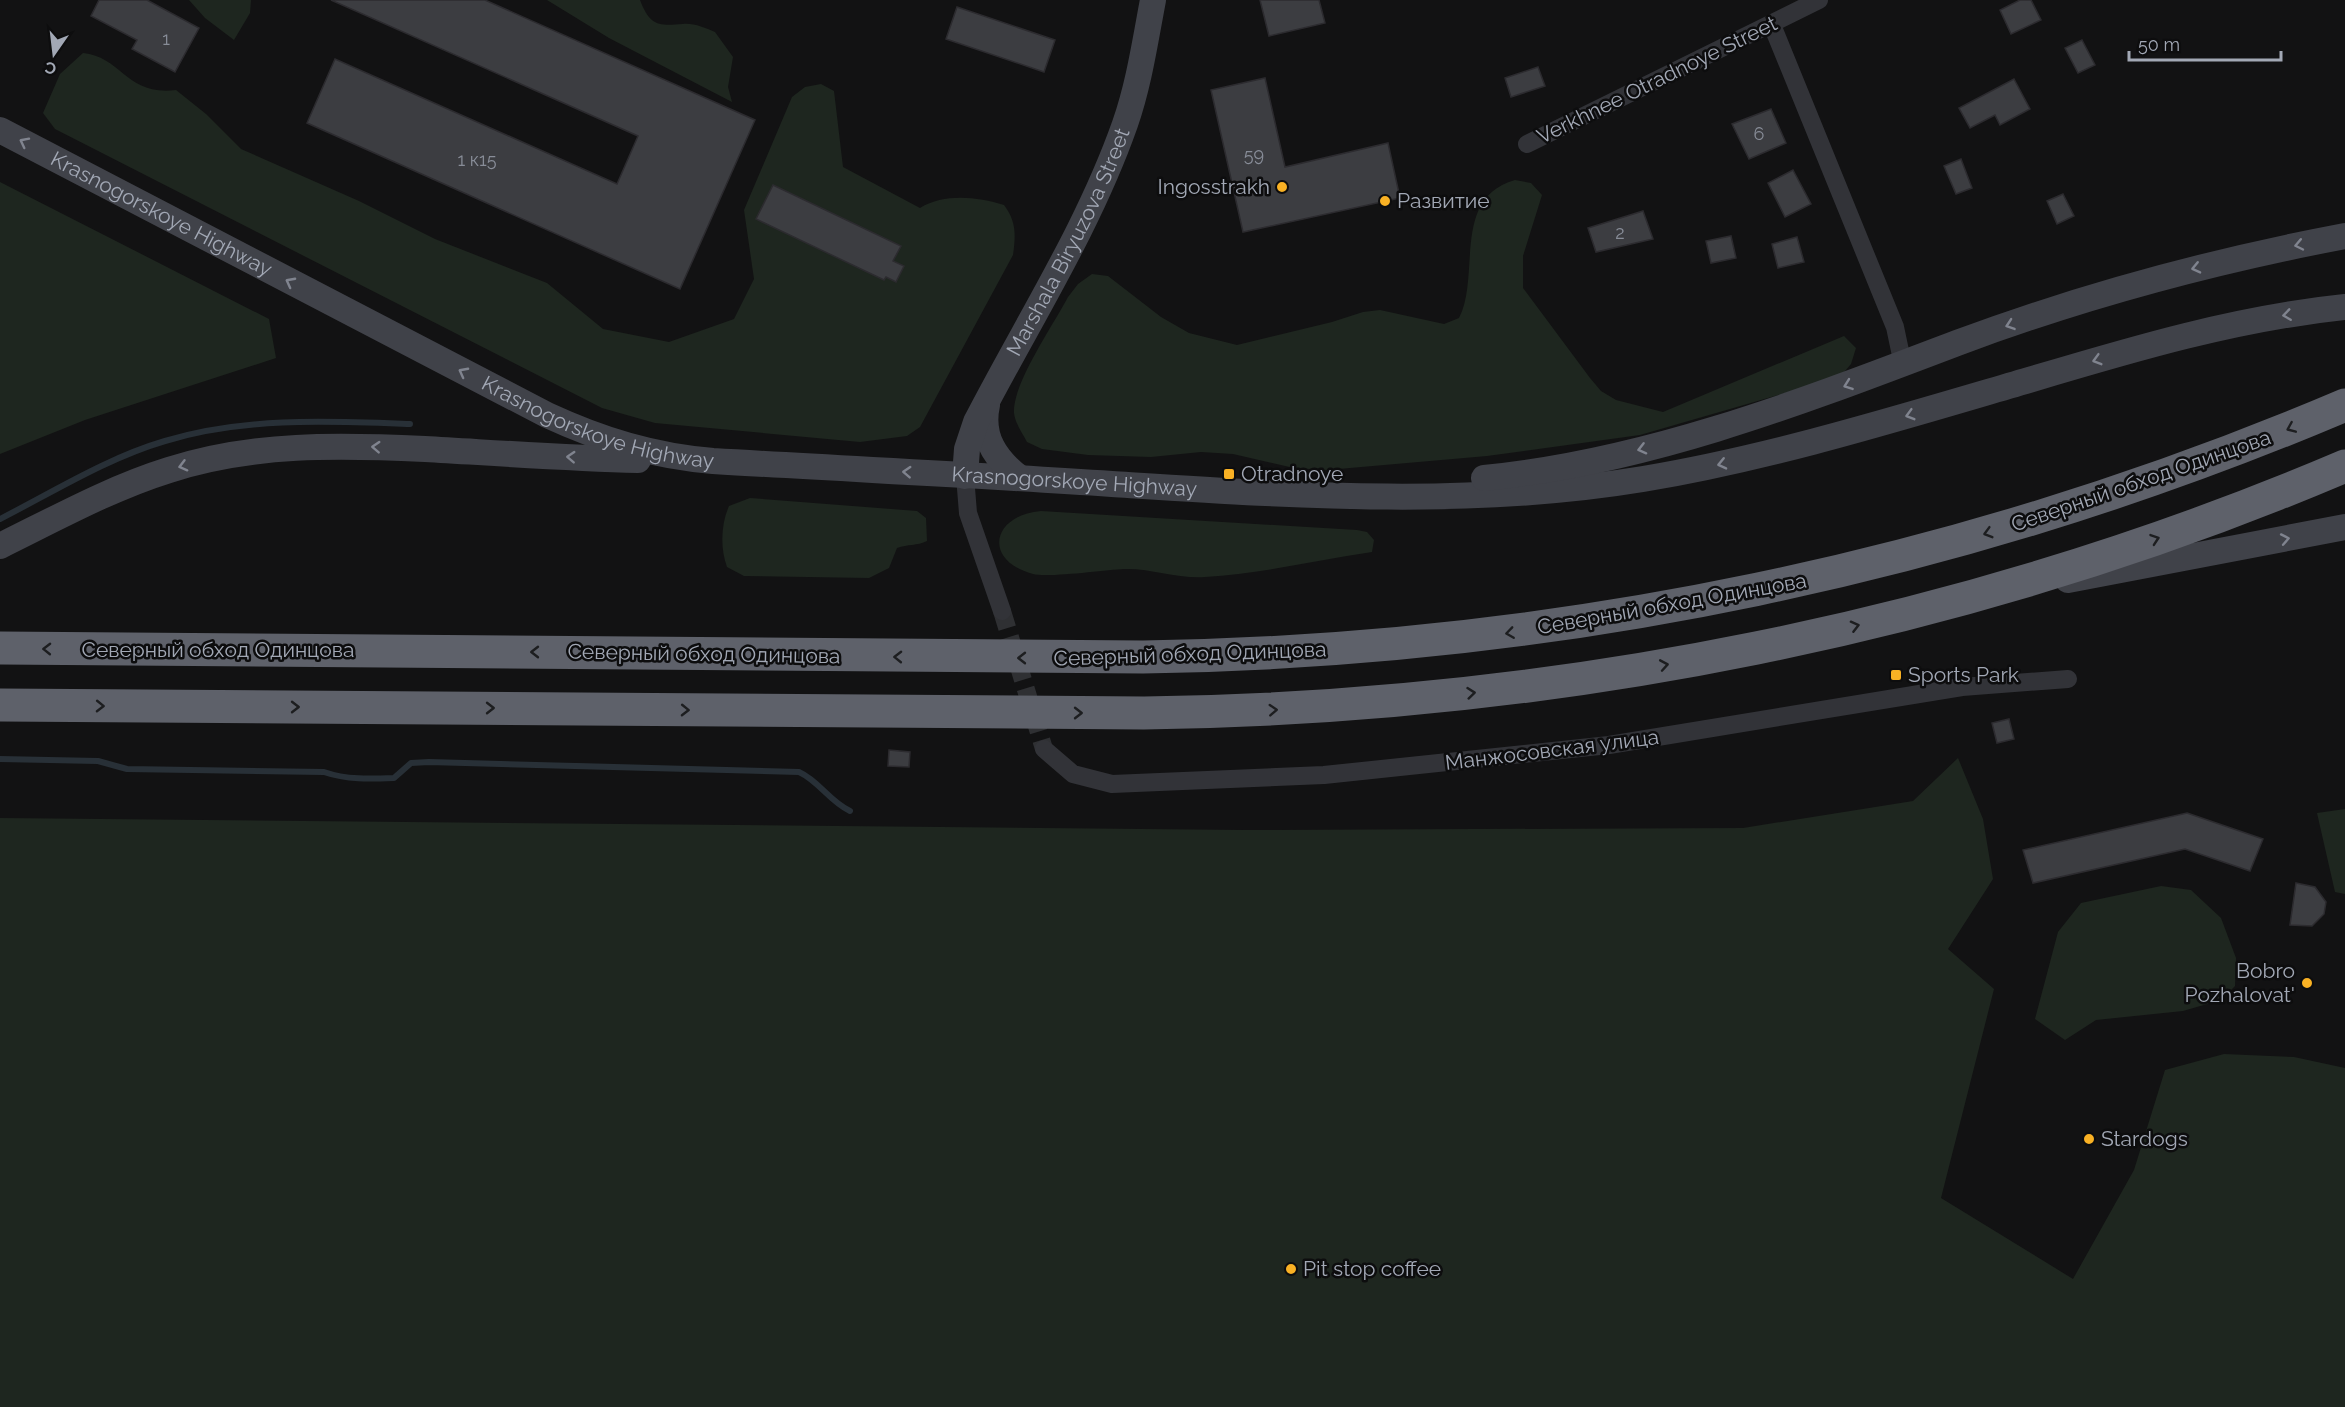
<svg xmlns="http://www.w3.org/2000/svg" width="2345" height="1407" viewBox="0 0 2345 1407" font-family="Raleway,sans-serif">
<rect width="100%" height="100%" fill="#121213"/>
<path fill="#1e261f" d="M189,0H251L250,13L234,40L205,18Z
M547,0H640C650,26 658,26 683,24C694,23 705,28 715,32L733,57L728,87L732,102L609,38Z
M83,53C122,57 126,96 176,90L206,114L241,149L359,201L435,239L547,283L603,329L669,342L734,319L754,279L744,210L792,97L805,87L821,84L834,91L843,167L920,208C945,193 977,197 1004,205C1016,221 1016,234 1013,255L920,427L907,436L860,442L655,423L602,408L55,129L43,113L60,74Z
M1515,180L1531,183L1542,195L1523,256V288L1590,378L1601,391L1616,400L1663,412L1844,336L1856,348L1851,364L1840,377L1640,435L1487,456L1327,470L1294,468L1233,454L1201,452L1151,457L1088,455L1042,449L1027,442C1023,434 1015,423 1014,413C1012,384 1054,324 1068,297L1078,284L1092,274L1108,276L1161,317L1189,333L1237,345L1332,322L1363,312L1380,310L1444,324L1459,318C1481,276 1451,198 1515,180Z
M0,182L269,319L276,358L85,420L0,454Z
M750,498L917,511L926,518L927,541C917,546 908,544 897,548L889,568L869,578L744,576L727,567C720,548 721,524 729,506Z
M1041,511L1357,530L1367,532L1374,540L1372,552C1317,560 1260,574 1205,577C1178,579 1151,568 1124,569C1105,570 1047,578 1033,574C982,560 992,515 1041,511Z
M1958,758L1983,819L1993,879L1948,949L1994,989L1941,1198L2073,1279L2134,1170L2165,1070L2224,1054L2294,1057L2345,1068V1407H0V818L1244,830L1743,828L1913,801Z
M2345,809V894L2335,892L2317,813Z
M2161,886L2191,890L2221,918L2236,958L2235,986L2221,1000L2183,1011L2096,1020L2065,1040L2035,1019L2058,932L2081,903Z"/>
<g fill="none" stroke-linecap="round" stroke-linejoin="round">
<path stroke="#283037" stroke-width="6" d="M0,519C53,492 107,458 165,441C244,417 328,421 410,424
M0,759L98,761L127,769L324,772C347,780 370,779 394,778L411,763L429,762L799,772C819,781 829,801 850,811"/>
</g>
<path fill="#3c3d41" stroke="#2c2b2f" stroke-width="1.5" d="M99,0H147L199,28L175,72L132,49L137,40L91,16Z
M331,0H485L755,120L680,289L307,123L335,59L617,184L638,136Z
M1260,0H1319L1325,23L1269,36Z
M2020,0H2031L2041,20L2011,34L2000,10Z
M957,7L1055,40L1044,72L946,39Z
M2082,40L2095,65L2078,73L2065,48Z
M1538,67L1545,86L1511,97L1505,78Z
M1265,78L1285,167L1388,143L1400,198L1243,232L1211,90Z
M2014,79L2030,109L2000,125L1995,115L1970,128L1959,108Z
M1771,109L1786,143L1749,159L1732,124Z
M1961,159L1972,188L1956,194L1944,166Z
M1793,170L1811,204L1785,217L1768,183Z
M773,185L901,246L893,261L904,266L896,282L886,277L884,280L756,219Z
M2063,194L2074,216L2057,224L2047,201Z
M1643,211L1653,239L1596,252L1588,228Z
M1731,236L1736,258L1711,263L1706,241Z
M1797,237L1804,262L1778,268L1772,244Z
M2009,719L2014,739L1997,743L1992,723Z
M889,750L910,752L909,767L888,766Z
M2187,813L2263,839L2250,871L2185,849L2033,883L2023,850Z
M2296,883L2315,887L2326,902L2324,914L2312,926L2290,925Z"/>
<g fill="none" stroke-linecap="round" stroke-linejoin="round">
<path stroke="#2f3033" stroke-width="18" stroke-dasharray="18 9" stroke-linecap="butt" d="M1002,611L1044,749"/>
<path stroke="#323338" stroke-width="18" d="M1772,25L1895,327L1903,365
M1527,144L1819,0
M965,476L968,513L1002,611
M1044,749L1073,774L1112,784L1324,775L1609,745L1962,687L2068,679"/>
<g stroke="#404249" stroke-width="26">
<path id="s1" d="M0,130L547,415C601,440 653,456 713,461C846,469 979,475 1112,484C1287,495 1469,508 1643,479C1774,457 1902,417 2029,380C2133,349 2237,318 2345,307"/>
<path d="M987,405C980,437 996,460 1020,478"/>
<path id="s2" d="M965,476L967,449L976,422C1027,323 1088,229 1125,124C1139,84 1145,42 1153,0"/>
<path d="M1484,478C1648,462 1804,401 1957,343C2083,296 2213,261 2345,236"/>
<path d="M0,546C55,519 111,488 169,470C253,443 339,445 425,449C496,453 567,458 638,460"/>
<path d="M2068,580L2345,527"/>
</g>
<path stroke="#5e616a" stroke-width="33" d="M0,648L1143,657C1557,651 1964,567 2345,405
M0,705L1144,713C1554,708 1967,627 2345,466"/>
</g>
<defs><path id="oneway-chevron" d="M-2-3.5L2.5 0L-2 3.5" fill="none" stroke-width="1.6" stroke-linecap="round" stroke-linejoin="round" transform="scale(1.5)"/></defs>
<g stroke="#80848f">
<use href="#oneway-chevron" transform="translate(24 142) rotate(-153)"/>
<use href="#oneway-chevron" transform="translate(2299 245) rotate(168)"/>
<use href="#oneway-chevron" transform="translate(2196 268) rotate(167)"/>
<use href="#oneway-chevron" transform="translate(290 282) rotate(-152)"/>
<use href="#oneway-chevron" transform="translate(2287 315) rotate(172)"/>
<use href="#oneway-chevron" transform="translate(2010 325) rotate(161)"/>
<use href="#oneway-chevron" transform="translate(2097 360) rotate(164)"/>
<use href="#oneway-chevron" transform="translate(463 372) rotate(-152)"/>
<use href="#oneway-chevron" transform="translate(1848 385) rotate(160)"/>
<use href="#oneway-chevron" transform="translate(1910 415) rotate(164)"/>
<use href="#oneway-chevron" transform="translate(376 447) rotate(-177)"/>
<use href="#oneway-chevron" transform="translate(1642 449) rotate(166)"/>
<use href="#oneway-chevron" transform="translate(571 457) rotate(-177)"/>
<use href="#oneway-chevron" transform="translate(1722 464) rotate(167)"/>
<use href="#oneway-chevron" transform="translate(183 466) rotate(165)"/>
<use href="#oneway-chevron" transform="translate(907 472) rotate(-177)"/>
<use href="#oneway-chevron" transform="translate(2285 539) rotate(-11)"/>
</g>
<g stroke="#1d1e20">
<use href="#oneway-chevron" transform="translate(2291 428) rotate(157)"/>
<use href="#oneway-chevron" transform="translate(1988 533) rotate(164)"/>
<use href="#oneway-chevron" transform="translate(2155 539) rotate(-19)"/>
<use href="#oneway-chevron" transform="translate(1855 626) rotate(-14)"/>
<use href="#oneway-chevron" transform="translate(1510 633) rotate(172)"/>
<use href="#oneway-chevron" transform="translate(47 649) rotate(-179)"/>
<use href="#oneway-chevron" transform="translate(535 652) rotate(-180)"/>
<use href="#oneway-chevron" transform="translate(898 657) rotate(-179)"/>
<use href="#oneway-chevron" transform="translate(1022 658) rotate(180)"/>
<use href="#oneway-chevron" transform="translate(1664 665) rotate(-10)"/>
<use href="#oneway-chevron" transform="translate(1471 693) rotate(-6)"/>
<use href="#oneway-chevron" transform="translate(100 706) rotate(1)"/>
<use href="#oneway-chevron" transform="translate(295 707)"/>
<use href="#oneway-chevron" transform="translate(490 708)"/>
<use href="#oneway-chevron" transform="translate(685 710) rotate(1)"/>
<use href="#oneway-chevron" transform="translate(1273 710) rotate(-3)"/>
<use href="#oneway-chevron" transform="translate(1078 713)"/>
</g>
<g fill="#f9b124" stroke="#0d0d0e" stroke-width="2">
<circle cx="1282" cy="187" r="6"/>
<circle cx="1385" cy="201" r="6"/>
<rect x="1223" y="468" width="12" height="12" rx="3"/>
<rect x="1890" y="669" width="12" height="12" rx="3"/>
<circle cx="2307" cy="983" r="6"/>
<circle cx="2089" cy="1139" r="6"/>
<circle cx="1291" cy="1269" r="6"/>
</g>
<g text-anchor="middle" stroke-width="5" stroke-linejoin="round" paint-order="stroke">
<g font-size="18" fill="#888d98">
<text x="166" y="45">1</text>
<text x="1759" y="140">6</text>
<text x="1254" y="161">59</text>
<text x="477" y="166">1 к15</text>
<text x="1620" y="239">2</text>
</g>
<g font-size="21" fill="#a2a8b5" stroke="#0d0d0e">
<text transform="translate(1657 80) rotate(-26)" y="7">Verkhnee Otradnoye Street</text>
<text dy="7" stroke="none"><textPath href="#s1" startOffset="182">Krasnogorskoye Highway</textPath></text>
<text dy="7" stroke="none"><textPath href="#s2" startOffset="258">Marshala Biryuzova Street</textPath></text>
<text dy="7" stroke="none"><textPath href="#s1" startOffset="668">Krasnogorskoye Highway</textPath></text>
<text transform="translate(2141 481) rotate(-19)" y="7">Северный обход Одинцова</text>
<text dy="7" stroke="none"><textPath href="#s1" startOffset="1152">Krasnogorskoye Highway</textPath></text>
<text transform="translate(1672 604) rotate(-10)" y="7">Северный обход Одинцова</text>
<text x="218" y="657">Северный обход Одинцова</text>
<text transform="translate(704 654) rotate(1)" y="7">Северный обход Одинцова</text>
<text transform="translate(1190 654) rotate(-2)" y="7">Северный обход Одинцова</text>
<text transform="translate(1552 750) rotate(-7)" y="7">Манжосовская улица</text>
</g>
<g font-size="21" fill="#a2a8b5" stroke="#0d0d0e" text-anchor="start">
<text x="1270" y="194" text-anchor="end">Ingosstrakh</text>
<text x="1397" y="208">Развитие</text>
<text x="1241" y="481">Otradnoye</text>
<text x="1908" y="682">Sports Park</text>
<text x="2295" y="978" text-anchor="end">Bobro<tspan x="2295" dy="24">Pozhalovat'</tspan></text>
<text x="2101" y="1146">Stardogs</text>
<text x="1303" y="1276">Pit stop coffee</text>
</g>
</g>
<g transform="translate(54 54) rotate(194)" stroke="#0d0d0e" stroke-width="4.5" paint-order="stroke">
<path d="M0-4.5L10 22L0 15L-10 22Z" fill="#a2a8b5"/>
<text y="-9" font-size="16" font-weight="bold" text-anchor="middle" fill="#a2a8b5">С</text>
</g>
<path d="M2129 51v9h152v-9" fill="none" stroke="#a2a8b5" stroke-width="3"/>
<text x="2138" y="51" font-size="18" fill="#a2a8b5" stroke="#0d0d0e" stroke-width="4.5" paint-order="stroke">50 m</text>
</svg>
